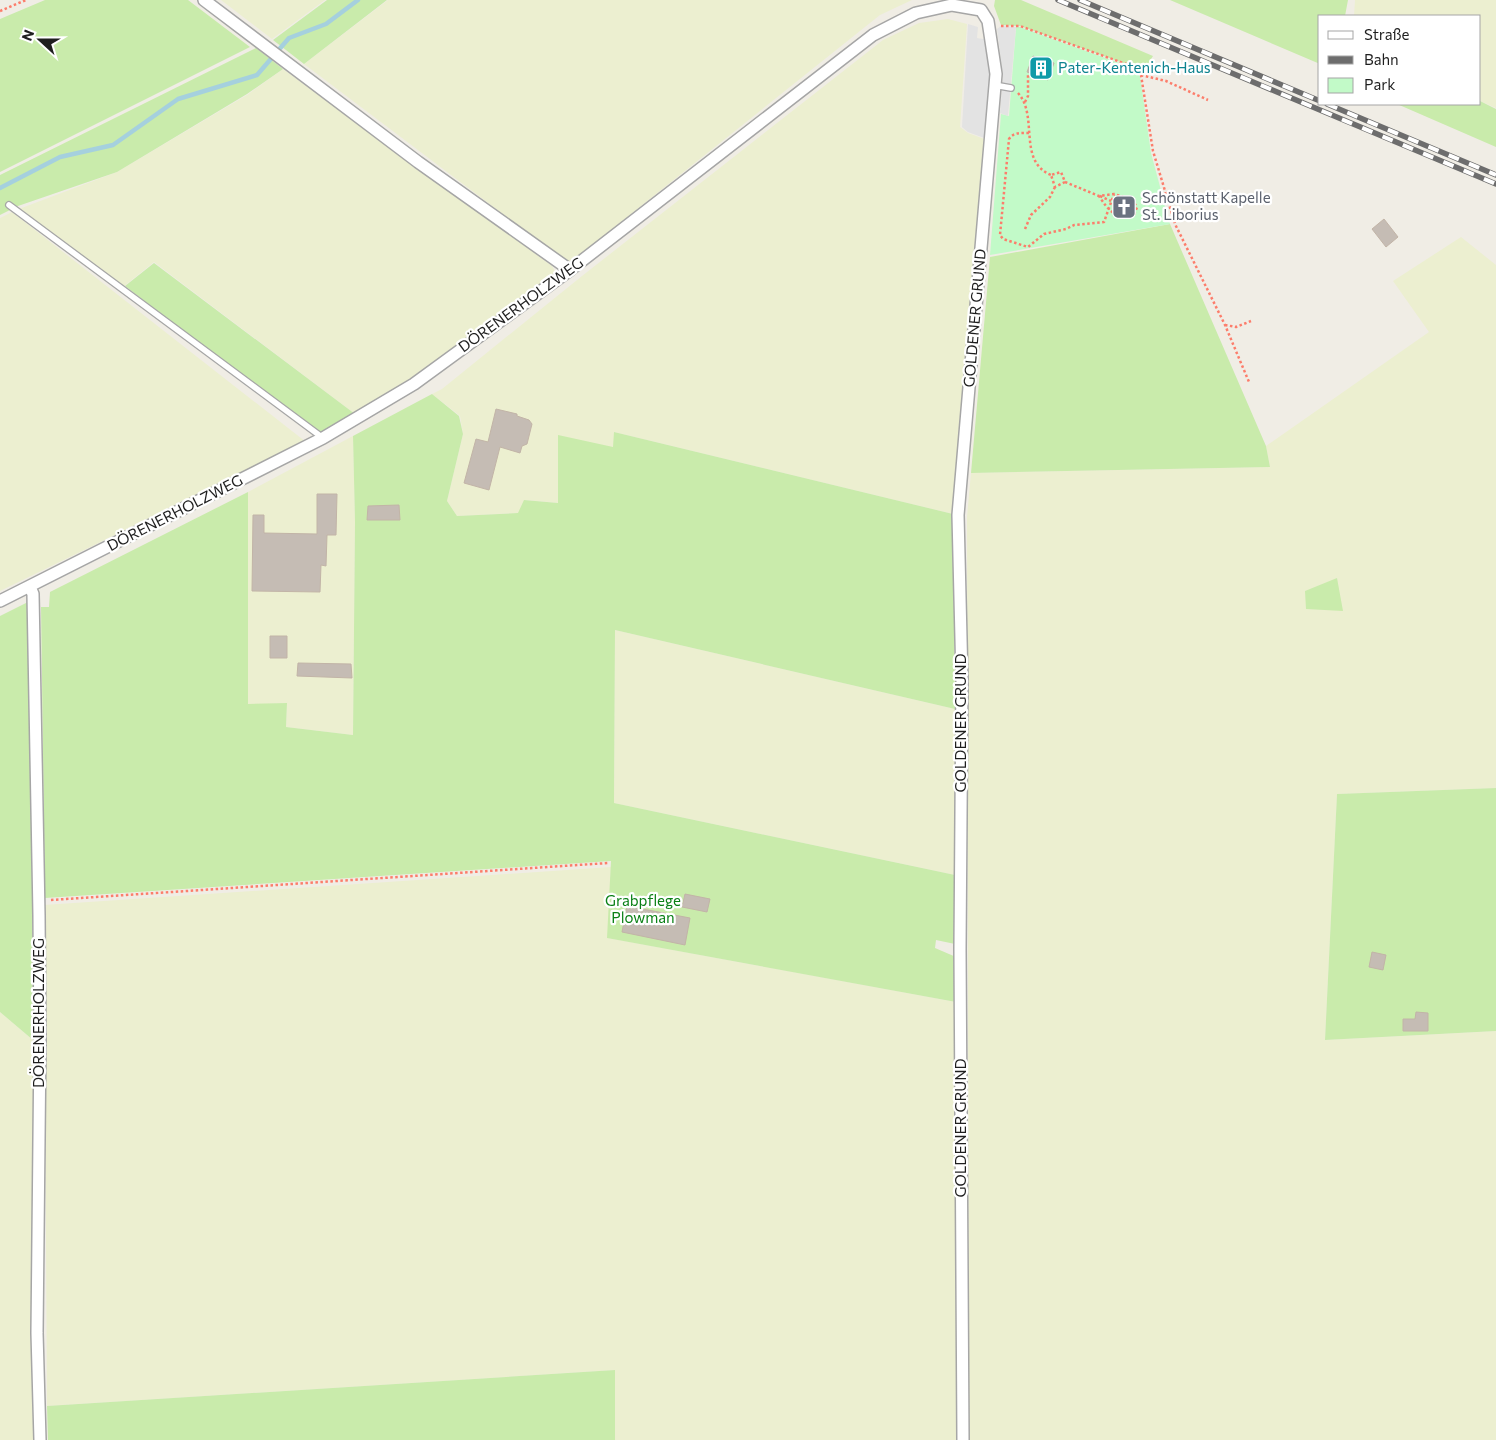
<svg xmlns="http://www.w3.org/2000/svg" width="1496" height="1440" viewBox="0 0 1496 1440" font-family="Commissioner,sans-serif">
<rect width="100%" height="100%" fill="#f0ede5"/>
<path fill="#ecefd0" d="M221,0H325L272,39Z
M388,0H912L880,15L571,262L561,258L304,64Z
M1355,0H1496V108L1480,101V16H1354Z
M948,19L967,24L960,127L968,133L987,140L974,258L953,514L614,432V447L558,503L525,500L519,513L457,516L447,501L463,434L460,416L432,394L442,389L582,276L883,40L919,23Z
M283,69L552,266L556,273L412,381L355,414L154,262L123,287L19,209L117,172L247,95Z
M12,212L306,442L0,591V218Z
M1461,237L1496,265V788L1337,794L1325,1040L1496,1031V1440H969L967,517L971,473L1270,467L1266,446L1429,332L1393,281Z
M353,436L355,522L353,735L286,727L287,703L248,705V492Z
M615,630L955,709V875L614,803Z
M611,867L608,938L956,1002V1440H615V1370L47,1406L44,905Z
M0,1012L33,1040L37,1440H0Z"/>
<path fill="#c9ebab" d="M45,0H188L250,47L0,172V19Z
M327,0H387L304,64L273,40Z
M995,0H1021L1153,56L1141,75L1126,64L1020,26L1001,25L994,6Z
M1170,0H1348L1345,16H1320V64Z
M256,48L283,69L247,94L117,172L18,206L0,215V175Z
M1480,101L1496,109V147L1397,104H1480Z
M1170,224L1266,446L1270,467L971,473L990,257Z
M154,263L355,414L319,435L125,286Z
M432,394L459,416L463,434L447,501L457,516L518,513L524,500L558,503V435L613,447L614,432L953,514L955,709L615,630L614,803L955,875V944L936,940L935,948L956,957V1002L607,938L611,861L45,898L41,607H49L50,592L248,492V704L287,703L286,727L353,735L355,522L353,436Z
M1337,578L1343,611L1306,609L1305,591Z
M30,601L33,1040L0,1012V616Z
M1496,788V1031L1325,1040L1337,794Z
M615,1370V1440H48L47,1406Z"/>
<path fill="#c2fac8" d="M1016,27H1020L1125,65L1140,76L1151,153L1170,224L990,255L1001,114L1009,116Z"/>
<path fill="#e3e3e3" d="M968,24L978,27L977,38L989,40L992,76L987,139L968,132L962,127Z
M1001,26L1016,27L1008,116L1000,113L1003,76L997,29Z"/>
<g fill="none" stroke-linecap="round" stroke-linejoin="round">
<path stroke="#a5d0de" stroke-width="4.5" d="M0,188L60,157L113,145L178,99L257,75L289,38L326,24L358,0"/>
</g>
<path fill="#c5bcb4" stroke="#c2b4a7" d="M1033,56L1054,63L1048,80L1027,72Z
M1119,198L1132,203L1135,208L1132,213L1127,215L1114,209Z
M1384,219L1398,237L1386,247L1372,229Z
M496,409L517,414V416L529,420L532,424L527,444L522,446L520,453L500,447L489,490L464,483L476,439L488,442Z
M317,494H337L336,535H327L326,566L321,565L320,592L252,591L253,515H264V533L317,534Z
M399,505L400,520H367L368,506Z
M270,636H287V658H270Z
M298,663L351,664L352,678L297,676Z
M685,894L710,899L707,912L682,907Z
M627,906L690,918L685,945L622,932Z
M1372,952L1386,955L1383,970L1369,967Z
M1416,1012L1428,1013V1031H1403V1019H1415Z"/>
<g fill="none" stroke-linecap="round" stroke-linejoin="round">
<g stroke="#a6a6a6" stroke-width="8">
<path id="lane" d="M994,85L1011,88
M9,205L323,438"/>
</g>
<g stroke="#a6a6a6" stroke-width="14">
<path id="street" d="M204,0L418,162L570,270
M30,587L33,594L39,915L40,1042L37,1333L40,1440
M0,601L323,438L414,384L570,270L873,35L916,13L952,5L981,10
M963,1440L960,949L962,680L958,515L996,74L988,21L981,10"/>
</g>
<path stroke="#fc7d6b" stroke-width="2.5" stroke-dasharray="2.5 2.5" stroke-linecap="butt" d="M0,11L26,0
M1001,26H1020L1126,64L1141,75L1153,151L1175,224L1225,325L1249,382
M1141,75L1166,81L1208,100
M1018,93C1039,116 1017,161 1051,175
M1025,102L1028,96V73
M1029,133C1020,133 1014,132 1009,139L1000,235L1003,239L1028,247L1044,234L1066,229L1074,225L1104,222L1114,194
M1065,182L1055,187L1051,175L1061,172L1065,182L1099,196L1114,194L1132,200L1137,207L1134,215C1116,220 1108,210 1099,196
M1100,196L1111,201
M1025,229L1031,215L1050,197L1055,187
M1225,325L1236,327L1251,321
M51,900L608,863"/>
<use href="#lane" stroke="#fff" stroke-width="5.5"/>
<use href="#street" stroke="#fff" stroke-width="11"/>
<g stroke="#6d6d6d" stroke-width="5.5">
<path id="rail" d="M1058,0L1496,184
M1080,0L1320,101
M1327,104L1496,175"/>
</g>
<use href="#rail" stroke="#fff" stroke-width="4" stroke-dasharray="11" stroke-linecap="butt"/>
</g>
<defs>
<g id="building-square" transform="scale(1.25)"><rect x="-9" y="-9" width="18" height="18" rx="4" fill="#0f9aa8" stroke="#fff"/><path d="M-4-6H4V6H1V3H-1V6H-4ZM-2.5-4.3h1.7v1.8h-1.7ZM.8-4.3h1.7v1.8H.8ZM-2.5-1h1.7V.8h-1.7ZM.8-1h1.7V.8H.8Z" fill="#fff"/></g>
<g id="church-square" transform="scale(1.25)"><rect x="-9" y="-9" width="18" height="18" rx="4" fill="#6b7280" stroke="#fff"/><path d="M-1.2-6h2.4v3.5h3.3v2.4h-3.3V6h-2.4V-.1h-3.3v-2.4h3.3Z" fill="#fff"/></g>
</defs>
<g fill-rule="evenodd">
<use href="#building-square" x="1041" y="68"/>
<use href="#church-square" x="1124" y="207"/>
</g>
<g text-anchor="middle" stroke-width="4.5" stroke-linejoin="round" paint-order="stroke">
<g font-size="15" fill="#0d838f" stroke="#fff" text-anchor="start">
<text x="1058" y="73">Pater-Kentenich-Haus</text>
</g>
<g font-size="15" fill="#5b616d" stroke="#fff" text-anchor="start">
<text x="1142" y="203">Schönstatt Kapelle<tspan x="1142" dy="17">St. Liborius</tspan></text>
</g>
<g font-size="15" fill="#1f1f1f" stroke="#fff">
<text transform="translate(521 305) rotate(-36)" y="5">DÖRENERHOLZWEG</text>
<text transform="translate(975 318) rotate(-85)" y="5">GOLDENER GRUND</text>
<text transform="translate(175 513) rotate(-27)" y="5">DÖRENERHOLZWEG</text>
<text transform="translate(961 723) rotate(-90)" y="5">GOLDENER GRUND</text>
<text transform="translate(39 1013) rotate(-90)" y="5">DÖRENERHOLZWEG</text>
<text transform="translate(961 1128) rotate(-90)" y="5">GOLDENER GRUND</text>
</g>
<g font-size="15" fill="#0a8016" stroke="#fff">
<text x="643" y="906">Grabpflege<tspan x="643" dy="17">Plowman</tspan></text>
</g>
</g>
<rect x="1318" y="15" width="162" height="90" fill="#ffffff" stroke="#a5a5a5"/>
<rect x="1328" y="31" width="25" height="8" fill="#ffffff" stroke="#a5a5a5"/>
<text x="1364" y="40" font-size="15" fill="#1f1f1f">Straße</text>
<rect x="1328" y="56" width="25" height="8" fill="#6d6d6d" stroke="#a5a5a5"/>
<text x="1364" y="65" font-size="15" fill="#1f1f1f">Bahn</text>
<rect x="1328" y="78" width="25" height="15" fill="#c2fac8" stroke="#a5a5a5"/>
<text x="1364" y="90" font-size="15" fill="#1f1f1f">Park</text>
<g transform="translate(40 40) rotate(291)" stroke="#ffffff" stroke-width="4" paint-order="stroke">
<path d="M0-4L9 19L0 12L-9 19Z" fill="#1f1f1f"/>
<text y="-8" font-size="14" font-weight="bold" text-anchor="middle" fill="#1f1f1f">N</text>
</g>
</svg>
